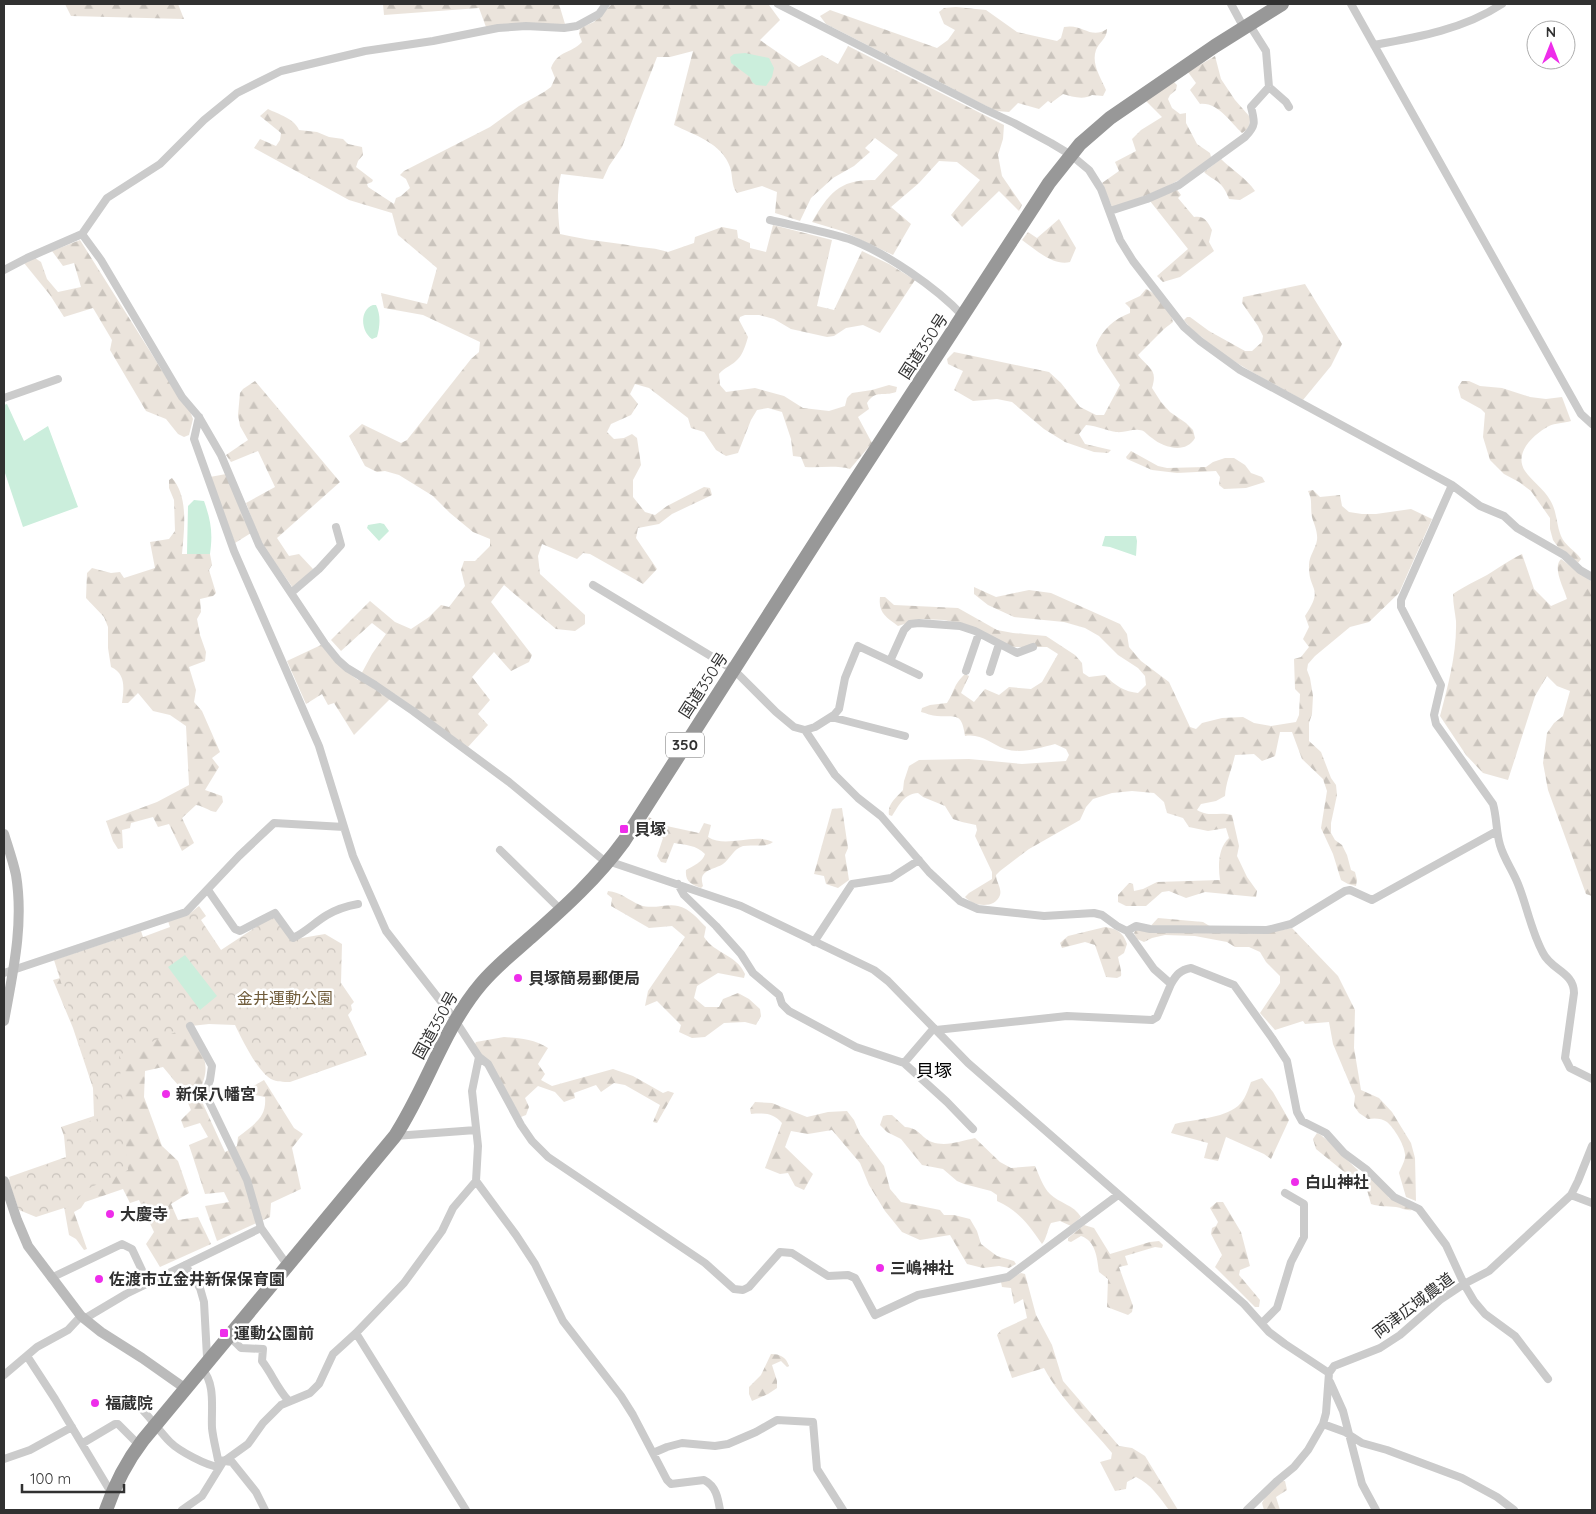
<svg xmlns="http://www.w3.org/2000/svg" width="1596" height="1514" viewBox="0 0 1596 1514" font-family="Quicksand,'Noto Sans JP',sans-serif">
<defs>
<pattern id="forest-firs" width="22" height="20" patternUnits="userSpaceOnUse" patternTransform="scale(1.25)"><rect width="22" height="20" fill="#ebe4dc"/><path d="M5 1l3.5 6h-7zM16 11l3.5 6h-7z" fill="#cac4bd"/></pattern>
<pattern id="park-crowns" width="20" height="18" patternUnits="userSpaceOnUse" patternTransform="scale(1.25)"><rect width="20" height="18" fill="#ebe4dc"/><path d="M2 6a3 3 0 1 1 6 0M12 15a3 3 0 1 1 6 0" fill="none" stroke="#cac4bd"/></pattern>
</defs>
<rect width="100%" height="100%" fill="#fff"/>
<path fill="url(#forest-firs)" d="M65,4H178L184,19L71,16Z
M383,4H559L565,24L486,27L479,8L384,15Z
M612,4H765L769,5L780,20L760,40L799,67L822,55L838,64L848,46L1004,125L1003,139L998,155L1002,176L1022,205L1019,211L999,191L962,227L951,215L980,180L957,162L939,161L919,183L891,207L911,224L893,255L842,231L812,222C829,193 840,179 875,180L898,155L875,138L865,148L870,152L854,166L833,178L811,198L800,221L775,213L777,192L762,186L737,193C731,186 733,175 730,167C722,143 694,135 674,125L693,51L670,57H657L622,147L609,166L603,179L561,174C556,194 558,214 560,234C585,240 609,242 634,246C646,248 656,248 668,252L694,243L695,237L722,227L737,230L738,238L750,243V248L766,252L773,225L832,240L817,306L834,310L862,251L889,264L915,280L880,333L863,325L846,328L834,336L827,337L791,329L774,319L759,315H745L740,317L739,320L748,337C746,344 743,354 738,359C733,365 725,367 719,374L720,385L726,392L755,388L784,396L803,408L829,411L845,406L847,398L852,393L872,390L889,385L897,387L896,392C883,397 876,389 867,403L869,409L858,417L872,443L850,469C836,465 820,468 805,467L801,457L793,456L791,439L782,412L768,408L757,410L751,420L738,453L726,456L716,450L704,432L691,428L688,418L649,388L635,384L630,394L638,404L631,415L611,424L607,432L614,439L624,438L632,434L637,438L641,465L633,480V497L645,512L655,515L667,506L704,487L710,488L712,495L672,514L659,524L638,528L636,538L657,569L643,584L590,554L583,553L577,559L542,544L538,556L540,574L585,615V624L575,631L556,629L504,585L491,602L532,655L529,662L511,671L494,652L472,677L490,700L478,714L488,725L468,747L395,694L354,735L334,703L328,705L322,694L306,704L287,661L321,645L343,669L358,680L372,654L386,634L372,623L341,651L331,640L370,601L395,622L411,629L429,617L441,605L449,607L465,586L461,570L464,561H475L490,546V539L473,532L450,513L433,496L399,475L385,471L377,472L365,466L349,436L362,424L401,443L407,440L471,359L479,352L480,342L423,315L384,308L381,293L427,304L437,268L398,235L392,213L349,200L254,148L260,139L276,146L280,140L281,133L260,116L268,109C278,114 295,119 299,130L317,132L329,137L343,139L348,144L362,147L363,155L358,161L356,167L373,180L372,182L367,184L368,187L394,204L396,198L401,196L410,188L406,179L400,175L404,171L490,127L519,106L544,92L551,87L555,78L551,68C558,50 571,54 582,42L579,34L580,28L594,22Z
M956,7L986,10L1017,32L1057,41L1061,38L1064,27C1083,23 1090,40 1107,29C1107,39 1099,42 1096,50C1091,64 1101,78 1106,90L1103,96L1092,95C1084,100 1072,97 1063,94L1051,103L1048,101L1039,109L1018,103L1009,112L996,111L826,24L820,16L830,10L937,48L948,40L955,30L944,24L939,12L944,8Z
M1215,56L1221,79L1235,100L1250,117C1250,125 1249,129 1242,133C1230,122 1218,102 1200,104L1190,90L1196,83L1188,72Z
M1174,82L1177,85L1176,90L1170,95L1168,99L1172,108L1180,114L1186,113V123L1197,144L1210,153L1211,157C1183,183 1148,196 1112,207L1102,183L1119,171L1115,162L1136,151L1132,139L1141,130L1162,117L1146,101Z
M1221,159C1232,170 1246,178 1255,191L1240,200L1229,199C1227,193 1223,186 1218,182C1213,178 1209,177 1204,172Z
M1176,188L1181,195L1178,198L1194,217C1204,215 1208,222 1212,230L1209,242L1214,251L1180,277L1163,282L1157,276L1188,249L1150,201Z
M1059,219L1076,248L1070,262C1053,266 1036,250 1022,240L1028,232L1037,238Z
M80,240L170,383L190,411L193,419L189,435L184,437L178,434L166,419L146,411L110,350L112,340L93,308L64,317L50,295L24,263L35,258L41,262L47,279L58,292L81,287L74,263L63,266L52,251Z
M1305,284L1342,344L1331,366L1303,400C1269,381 1233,364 1204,339C1197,333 1189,328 1184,320L1187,317H1190L1209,331L1245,351H1252L1262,342L1263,336L1258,326L1242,303L1243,297Z
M1146,289C1157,294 1171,310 1173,322L1164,329L1138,355C1149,369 1158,369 1152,388L1161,402L1170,412L1186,423L1193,430L1195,438C1186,454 1164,448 1152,438C1147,435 1145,430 1139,430C1132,429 1124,433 1116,432C1105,430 1098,426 1086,425L1079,434L1085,444L1111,450L1108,453L1094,452L1065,442L1044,429L1012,402L997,399L973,401L954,390L963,371L948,364L947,359L954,352L1049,372L1061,383L1080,407L1096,415H1104L1120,385L1098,352L1096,345C1103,329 1114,319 1130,313V308L1125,303L1140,296Z
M255,381L340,482L277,538L289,556L299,554L313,569L293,588L261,543L246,503L275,487L258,451L231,462L226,455L248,440L240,426L238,415L240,393L243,389Z
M1462,381H1469L1480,386L1502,388L1530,397L1546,399L1562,397L1571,421C1564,423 1555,423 1549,426C1534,434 1513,453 1525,471C1532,481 1544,489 1550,500C1557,511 1556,523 1561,536C1565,546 1575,550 1581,559L1578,563L1558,547L1553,540L1550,529V518L1531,491L1519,482L1504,474L1490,460L1483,437L1485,413L1481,409L1461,398L1458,387Z
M1131,451L1158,466L1167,468L1206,467L1213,462L1225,458H1234L1245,465L1251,473L1262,477L1265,482L1246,488L1224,489L1219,485L1220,477L1216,471L1177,473L1152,470L1127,459L1126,457Z
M226,474L251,533L235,543L210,477Z
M172,478C189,497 184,530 182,554H210L212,565L209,570L216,593L213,596L200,599L201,612L197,619L200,635L206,652L205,661L189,667L196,690L194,702L202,711L220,752L212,758L219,767L205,790L222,796L223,802L216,812C208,811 204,806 196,805L182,818L194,843L182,851L169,824L158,827L153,817L131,823L130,828L122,830L123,848L118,849L113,841L106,821L157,802L189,785L186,726L170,715L153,711L138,693L128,703H122C124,688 126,674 111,667L108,648V627L104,617L86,598L87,573L92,568L111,573L120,572L124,578L155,568L150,542L169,539L175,531L174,500L169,488V480Z
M1313,490L1320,497L1340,495L1342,506L1349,512L1362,514H1376L1411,509L1432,519L1399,593L1369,622L1350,627L1315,656L1308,664L1307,670L1310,678L1313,696L1312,714L1309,723V741L1321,752L1331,778L1336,785L1337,795L1331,823V833L1335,840L1342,845L1347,855L1351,870L1355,872L1357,880L1356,886L1348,884L1341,880L1333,854L1321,828L1327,791L1323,779L1302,759L1292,732H1280L1275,756L1262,761L1254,754L1235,755C1232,769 1226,781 1225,796L1216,801L1201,804L1197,810C1211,818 1218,811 1232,815L1239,846L1237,856L1247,877L1257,891L1256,897L1205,892L1186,898L1169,891L1162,892L1146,906H1126L1118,902V895L1129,883L1133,884L1134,891L1143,889L1157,882L1220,880C1218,866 1218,848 1229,838L1226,828L1208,831L1189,827L1183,818L1167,813L1164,802L1154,793L1132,791L1112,793L1093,799L1086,807L1080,820L1029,849L1000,871L996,875C996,882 1002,888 1000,895C995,909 974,907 965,897L969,893L992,879V872L975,836L977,830L976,825L962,822L953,819L945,806L923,797L918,793C904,794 899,805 892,816L889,815C887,804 896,798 903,790L904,781L909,766L919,760L969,759L1022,764L1066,761L1069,755L1066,749L1055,744C1039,748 1022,754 1005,749C991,744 981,733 965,736C962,712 956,717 937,716C932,716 926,713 921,712L922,708L930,705L947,703C955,691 953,685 965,674L969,676L961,693L974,702L985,689L999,695L1009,687L1031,689L1042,682L1058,654L1047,647H1012L969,626L944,620L921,619L898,626C886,617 878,613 880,597H885L894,605L958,608L997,630L1013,633L1046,636L1075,655L1082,663L1083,673L1089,677L1105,675C1114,685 1125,692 1138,693L1146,685L1145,676L1138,668L1118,655L1099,636L1085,628L1064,622L1014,617L988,605L974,594V587L996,597L1029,590L1051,593L1120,624L1127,634L1129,647L1141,661L1169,682L1190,727L1196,729L1202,723L1222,718L1243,717L1254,723L1271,726L1296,722L1299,715L1300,694L1295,689L1294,659L1301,657L1309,647L1303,639L1309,627L1305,616C1325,586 1308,592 1309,565C1309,556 1316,548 1317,540C1318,532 1314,524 1312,517C1310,506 1313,501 1308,491Z
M1522,554L1534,589L1551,606L1567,599C1564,588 1552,568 1561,559L1592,582V896L1586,894L1548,790L1543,763L1547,733L1554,723L1563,716L1570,691L1557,686L1547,676L1535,696L1508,780L1483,773L1466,755L1440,716C1448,686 1457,653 1456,621C1455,612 1453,604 1453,594C1467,584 1484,578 1498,568C1506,563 1513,558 1522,554Z
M842,808L848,848L845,855L849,880L838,888L826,884L824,876L814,874L832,809Z
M649,817L662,825L699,833L704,823L711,825L708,837C727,849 753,832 773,842C766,848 753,844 743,846C733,849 731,858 723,864C717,868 707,869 703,875C701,878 702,882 703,886L701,888C691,884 685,882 686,870C693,866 703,862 705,854C696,845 686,845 674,843L666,863L661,862L657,856L663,838L650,833L649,828L643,825Z
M608,891C621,892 628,900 640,905C653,910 667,903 678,906C689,908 698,919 706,927L704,937C715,954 736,954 745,974L744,978L718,973L697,986L694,998L705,1007H719L723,999L738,993L749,999L760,1009L761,1016L756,1025L745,1022L724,1023L705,1037L692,1038L679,1032L681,1025L657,1001L645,1006L648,991L685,937L672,926L649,928L611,906L612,898L607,894Z
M1158,918L1203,922L1221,933H1265L1292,928L1338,976L1355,1010L1354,1048L1361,1090L1379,1098L1392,1112L1411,1143L1415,1158L1416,1201L1406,1197L1399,1173C1401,1167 1406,1160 1405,1154C1404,1144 1394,1128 1387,1122C1382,1118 1374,1118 1368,1119L1359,1113L1354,1106L1355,1096L1333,1044L1329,1022L1305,1024L1303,1021L1275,1030L1260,1013L1280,983V976L1266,962L1260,952L1249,947H1235L1227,942L1195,936L1165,935L1152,938L1144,942L1137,939L1134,933L1136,929L1146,931Z
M1105,927C1117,929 1123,932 1127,944L1124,953L1118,957C1119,963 1122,971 1121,976L1117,978L1106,977L1095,945L1085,942L1062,948L1060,943L1068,936Z
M64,977L186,1023C200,1051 215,1062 198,1093L225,1152L237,1146L238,1137C254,1124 267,1118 265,1097L255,1095L250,1088L264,1080L294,1128L303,1134L292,1148L301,1189L271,1203L270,1217L217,1241L205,1206L229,1202L224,1192L205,1194L189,1145L208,1137L200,1123L184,1128L181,1120L191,1110L183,1091L163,1067L145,1071L144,1097L162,1146L178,1161L189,1193L171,1204L178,1220L198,1217L211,1244L160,1267L146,1244L154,1232L139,1200L130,1203L123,1189L85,1202L81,1208L74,1212L87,1249L84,1250L76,1239L69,1235L63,1201L82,1151L20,1208L9,1177L66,1157L64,1136L61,1127L94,1116L93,1088L73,1028L53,980Z
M504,1037C520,1038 534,1039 548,1048L538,1064L545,1074L541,1080L552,1086L613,1069L633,1076L663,1093L668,1091L674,1093L657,1123L653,1122L660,1105L625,1085L614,1083L601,1092L596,1085L574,1093L575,1098L564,1102L555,1092L538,1086L525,1098L529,1107L526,1115L521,1117L500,1080L474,1046L476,1042Z
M1262,1078L1273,1092L1289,1120L1271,1159L1264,1154L1226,1137L1218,1161L1204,1158L1208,1143L1171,1133L1175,1124C1194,1119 1222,1119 1238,1106C1245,1100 1248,1090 1251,1082Z
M755,1102L772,1103L807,1117L828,1112L847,1111L854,1120L860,1134L884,1166L890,1189L901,1202L940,1210L944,1215H954L970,1219L977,1231L981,1244L997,1256L1014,1261L1016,1264L1009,1268L999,1266L983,1268L967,1264L950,1235L920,1240L902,1232L885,1211L869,1185L860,1163L832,1130L808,1134L791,1131L785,1147L813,1174L804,1190L795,1186L788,1173L780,1174L765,1168L782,1123C773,1113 765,1113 751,1114L750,1109Z
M887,1115H892L905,1127C920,1128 921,1138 932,1142C946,1147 961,1141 975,1138L1000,1162L1011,1168L1035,1166C1039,1175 1043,1187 1050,1194C1059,1203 1074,1205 1081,1217L1071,1226L1060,1221L1051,1223C1047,1230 1047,1238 1042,1244C1028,1224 1019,1211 997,1201V1195L991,1191L964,1184L957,1181L943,1169L922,1165L901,1139L887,1132L880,1125L883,1116Z
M1317,1133C1327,1137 1347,1161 1358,1170L1356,1174L1348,1175L1316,1149L1313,1139Z
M1368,1179H1371L1380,1184L1389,1198L1411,1208L1412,1210C1406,1211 1402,1208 1396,1207C1387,1206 1380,1207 1371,1204L1365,1183Z
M1217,1202H1223L1241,1232L1250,1266L1240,1270L1239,1275L1260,1300L1259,1307H1255L1215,1267L1222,1255L1211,1234L1212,1228L1216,1226L1218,1222L1210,1208Z
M1084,1225L1094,1228L1110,1254L1150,1242L1159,1241L1163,1245L1162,1248L1155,1247L1125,1256L1128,1265L1119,1267L1133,1306L1132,1312L1128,1315L1107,1307L1108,1279L1099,1272C1097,1258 1096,1241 1081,1236L1071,1242L1068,1241V1238Z
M1021,1273L1025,1274L1036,1315L1052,1345L1063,1381L1119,1446L1132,1448L1145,1456L1178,1510H1169C1160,1498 1151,1484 1136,1477L1127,1482L1126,1489L1115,1491L1100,1462L1111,1459L1112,1453C1089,1425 1061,1400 1044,1368L1012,1378L997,1335L1001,1330L1027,1318L1023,1299L1014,1304L1011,1288L1002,1287L1001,1282Z
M771,1354C780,1354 786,1357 789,1366L787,1367L781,1361L772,1365L777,1381V1388L768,1394L752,1401L749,1394V1387L761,1375Z
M1282,1481H1285L1287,1490L1276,1497L1280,1510H1264L1262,1503L1266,1496Z"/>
<path fill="url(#park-crowns)" d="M199,906L206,916L201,920L221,950L271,917H275L290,940L325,934L342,944L341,983L354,1002L351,1005L352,1010L348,1015L367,1055L290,1082C283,1082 277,1082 271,1079C257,1071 242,1039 235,1025L209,1024L191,1026L119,1055L128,1170L85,1190L74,1204L64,1208L36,1217L19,1210L8,1180L68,1158L66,1128L97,1119L94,1087L54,960L141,931L143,937L170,927L168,921L188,915Z"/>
<path fill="#cbeedc" d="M745,53L769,58L774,68L772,77L766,86L756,85L752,82L750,77L731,63L730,57L734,54Z
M373,305H376C381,315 380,326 377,337L372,339C361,332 359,310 373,305Z
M7,404L24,441L48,426L78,507L23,527L4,470V405Z
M194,500L204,501C211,521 213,533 210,554H187L188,506Z
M380,523L384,524L389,531L379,541L367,528L368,525Z
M1105,536H1136L1137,541L1136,556L1110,547L1102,546Z
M185,955L217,996L200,1010L168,967Z"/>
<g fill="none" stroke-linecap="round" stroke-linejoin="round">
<path stroke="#cbcbcb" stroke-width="8" d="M778,4L984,109L1014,123L1051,143L1071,155L1089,170L1101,189L1120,240L1133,261L1184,327L1200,341L1240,370L1452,485L1480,506L1504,516L1517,528L1564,555L1580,570L1592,577
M1231,4L1244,28
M1351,4L1581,414L1592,424
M1249,24L1266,51L1269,87L1286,102L1289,107
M1374,45C1419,37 1464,29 1502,4
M1110,211L1147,199L1179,185L1245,137C1256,126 1255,122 1251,107L1269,87
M770,220C796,226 823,231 849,239C885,252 937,288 963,316
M82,234L101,260L182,397L199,417L221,455L259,545L325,644L338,660L347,668L375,685L413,711L509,782L602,859L741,906L874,970L888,981L968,1063L1244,1304L1269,1332L1285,1344L1329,1373
M4,270L27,258L82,234L107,198L160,164L204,120L237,93L281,71L365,51L433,41L498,28L526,26L564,28L577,26L599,14L606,4
M4,398L58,379
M199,417L194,439L234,551L319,746L353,856L386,931L453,1017L479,1057L488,1064L521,1125L532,1141L548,1157L705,1263L734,1289L743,1290L749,1287L780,1252L792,1253L828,1276L848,1275L855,1278L875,1315L918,1295L1008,1277L1118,1195
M1452,485L1401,600V607L1441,685L1434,715L1436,724L1493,804C1497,818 1496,832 1500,845C1504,859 1513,871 1518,884C1527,906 1531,931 1543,953C1551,970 1574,972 1574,993L1565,1058L1570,1068L1592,1079
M593,585L734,670L776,712L794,727L805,730L835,775L858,798L881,816L929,872L960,901L978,909L1044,916L1094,913L1102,915L1117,926L1127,931L1136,926L1150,929L1267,930L1291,924L1345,891L1350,890L1372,900L1497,831
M291,593L319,569L341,545L336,527
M890,661L919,675
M966,671L979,633
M990,672L999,644
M831,717L905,736
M805,730L815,727L834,715L839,709L845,678L858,646L890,661L904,630L910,624L919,623L960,626L975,631L1017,653L1033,647
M500,850L561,910
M678,884L684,895L716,926L741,954L753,973L779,995L782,1004L789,1011L856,1047L904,1063
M208,890L235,929L240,931L244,929L275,913L293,938C306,932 315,922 327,915C337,909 347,906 358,904
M814,942L852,884L891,878L919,860
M4,973L186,912L239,856L274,823L344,827
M1171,984C1176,975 1180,970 1191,968L1234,985L1272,1038L1287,1061L1297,1112L1302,1121L1326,1133L1344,1153L1367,1170L1394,1197L1419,1209L1446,1245L1464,1284L1474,1301L1485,1314L1515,1336L1548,1379
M190,1026L212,1066L210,1080L205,1093L247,1180L261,1228L288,1266
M934,1028L904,1063L947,1102L973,1129
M936,1030L1067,1016L1152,1020L1157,1017L1171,984L1154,969L1127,931
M395,1136L476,1130
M476,1181L516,1235L535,1264L563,1321L621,1396L633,1415L667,1480L671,1484L704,1480C716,1486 718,1498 720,1510
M1571,1195L1592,1203
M185,1265L200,1288L204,1302L207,1357L210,1360
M51,1278L122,1244L132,1249L148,1283
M84,1319L126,1294L261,1228
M1262,1323L1277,1308L1291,1262L1304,1237V1204L1285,1193
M356,1333L466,1510
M229,1336L241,1348L263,1349L262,1361C272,1374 277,1388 288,1400
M27,1356L55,1399L112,1494
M202,1369C216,1384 211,1409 212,1428C213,1438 216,1449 218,1460L232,1462L256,1492L265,1510
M4,1375L37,1347L68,1330L81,1316
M1330,1382L1343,1411L1362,1484L1376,1510
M133,1401C148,1413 157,1429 170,1442C179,1451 207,1466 219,1467
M1323,1424L1345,1432L1362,1443L1387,1450L1462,1478L1497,1497L1514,1510
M83,1443L115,1424H118L139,1445
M653,1453L667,1447L682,1443L715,1446L728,1444L756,1432L777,1420L813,1422L817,1469L843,1510
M4,1459L30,1450L72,1427
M182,1510L202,1496L223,1462L248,1444L263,1423L281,1405L310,1393L319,1384L333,1354L356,1333L404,1283L442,1231L453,1208L476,1181L478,1146L472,1091L479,1057
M1247,1510L1277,1481L1294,1467L1308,1450L1323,1424L1326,1413L1329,1373L1334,1366L1380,1348L1400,1335L1440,1300L1464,1284L1489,1271L1571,1195L1578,1181L1592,1146"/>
<path stroke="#bbb" stroke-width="10" d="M4,834C8,847 13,861 16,875C24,924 13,972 4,1021
M4,1181L17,1220L28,1246L81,1316L101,1332L142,1358L186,1389"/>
<path stroke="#989898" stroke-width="14" d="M106,1510C115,1484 127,1461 143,1440L395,1136C427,1087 443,1029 481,984C496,966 514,952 531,937C565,907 597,878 624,841L827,524L1038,200L1049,183L1080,144L1110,118L1215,46L1282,4"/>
</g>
<g fill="#ee2dea" stroke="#fff" stroke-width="2">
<rect x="619" y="824" width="10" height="10" rx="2.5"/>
<circle cx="518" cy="978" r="5"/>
<circle cx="166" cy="1094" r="5"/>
<circle cx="1295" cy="1182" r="5"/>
<circle cx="110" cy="1214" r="5"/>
<circle cx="880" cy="1268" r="5"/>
<circle cx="99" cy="1279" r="5"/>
<rect x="219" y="1328" width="10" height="10" rx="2.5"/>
<circle cx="95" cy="1403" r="5"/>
</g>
<g text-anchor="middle" stroke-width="5" stroke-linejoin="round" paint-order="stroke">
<rect fill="#fff" stroke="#6f6f6f" stroke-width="1" x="666" y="732.5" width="38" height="25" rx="4"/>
<g font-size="15" font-weight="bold" fill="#313131">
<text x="685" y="750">350</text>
</g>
<g font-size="16" fill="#313131" stroke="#fff">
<text transform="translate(923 346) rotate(-57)" y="6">国道350号</text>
<text transform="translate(703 685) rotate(-57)" y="6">国道350号</text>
<text transform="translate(435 1025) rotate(-61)" y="6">国道350号</text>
<text transform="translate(1413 1305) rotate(-37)" y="6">両津広域農道</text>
</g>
<g font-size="16" font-weight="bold" fill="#313131" stroke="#fff" text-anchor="start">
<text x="634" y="835">貝塚</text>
<text x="528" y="984">貝塚簡易郵便局</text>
<text x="176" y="1100">新保八幡宮</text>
<text x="1305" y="1188">白山神社</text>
<text x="120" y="1220">大慶寺</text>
<text x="890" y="1274">三嶋神社</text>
<text x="109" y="1285">佐渡市立金井新保保育園</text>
<text x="234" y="1339">運動公園前</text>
<text x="105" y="1409">福蔵院</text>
</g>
<g font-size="16" fill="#705c3b" stroke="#fff">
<text x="285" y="1004">金井運動公園</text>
</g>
<g font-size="18" fill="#000" stroke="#fff">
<text x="934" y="1077">貝塚</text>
</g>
</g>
<rect width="1596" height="1514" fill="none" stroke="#313131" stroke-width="10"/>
<g transform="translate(1551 45)"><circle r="24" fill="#ffffff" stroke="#adadad"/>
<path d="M0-4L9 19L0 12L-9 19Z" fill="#ee2dea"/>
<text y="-8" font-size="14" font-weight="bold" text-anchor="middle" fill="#313131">N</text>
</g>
<path d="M22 1484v8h102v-8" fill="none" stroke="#313131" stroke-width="2.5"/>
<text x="30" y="1484" font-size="15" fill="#313131" stroke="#ffffff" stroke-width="4" paint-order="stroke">100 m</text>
</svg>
